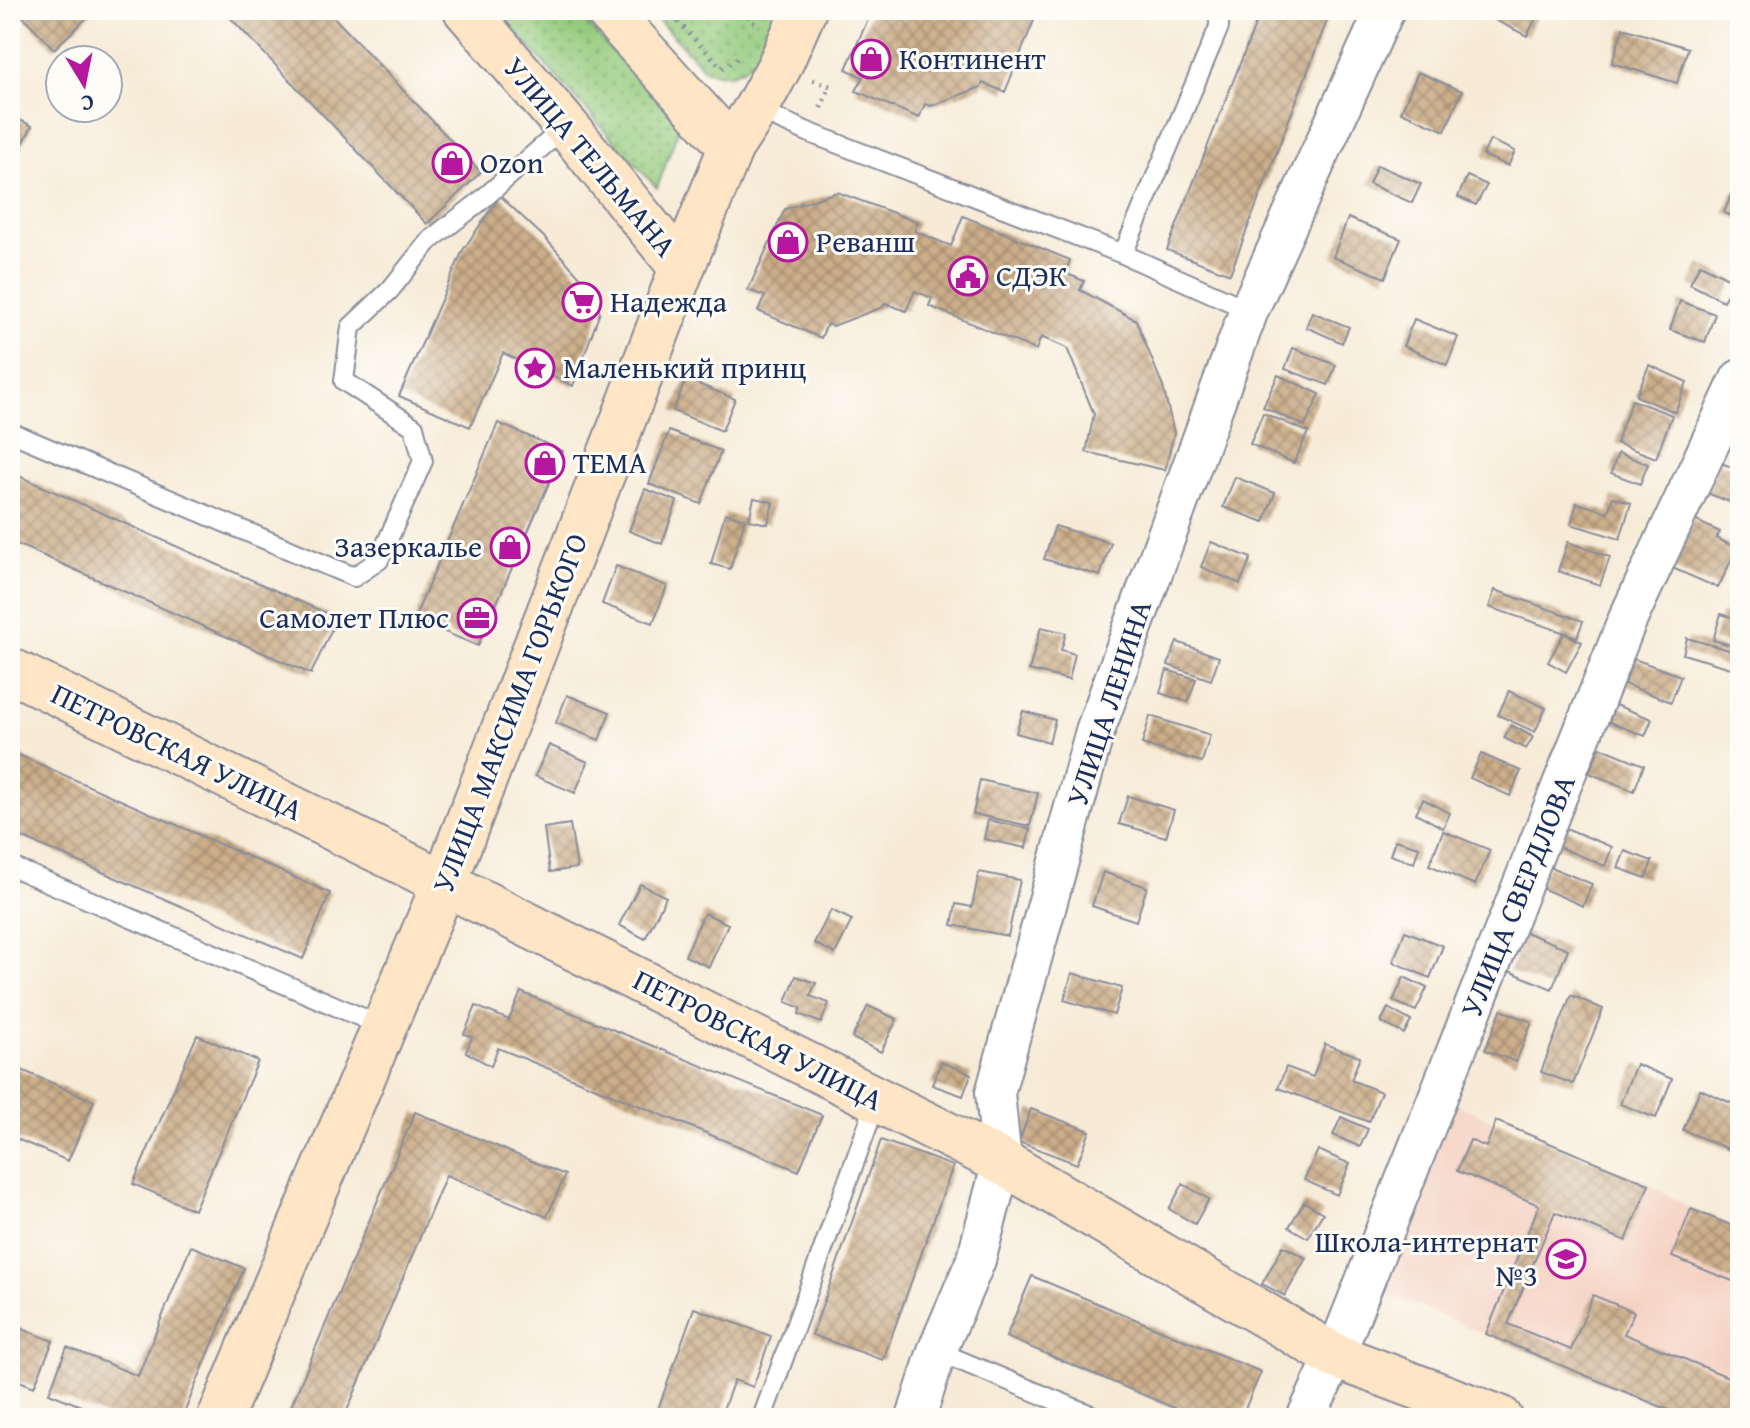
<svg xmlns="http://www.w3.org/2000/svg" width="1750" height="1428" viewBox="0 0 1750 1428" font-family="'Gentium Book Plus',serif">
<defs>
<pattern id="grass-dots" width="8" height="8" patternUnits="userSpaceOnUse" patternTransform="scale(2)"><rect width="8" height="8" fill="#94cb7d"/><path d="M2 2h.1M6 6h.1" fill="none" stroke="#78a56a" stroke-width="1.8" stroke-linecap="round"/></pattern>
<pattern id="building-cross-hatch" width="8" height="8" patternUnits="userSpaceOnUse" patternTransform="scale(2)"><rect width="8" height="8" fill="#ccae89"/><path d="M0 0l8 8M0 8l8-8" fill="none" stroke="#a58e73"/></pattern>
</defs>
<rect width="100%" height="100%" fill="#fdfcf7"/>
<filter id="ink" filterUnits="userSpaceOnUse"><feTurbulence type="fractalNoise" baseFrequency=".0125" numOctaves="2"/><feDisplacementMap in="SourceGraphic" scale="16" xChannelSelector="R" yChannelSelector="G"/><feConvolveMatrix kernelMatrix="1 2 1 2 8 2 1 2 1" color-interpolation-filters="sRGB"/></filter>
<filter id="wash" filterUnits="userSpaceOnUse"><feTurbulence type="fractalNoise" baseFrequency=".006" numOctaves="4" result="noise"/><feDisplacementMap in="SourceGraphic" scale="32" xChannelSelector="R" yChannelSelector="G"/><feGaussianBlur stdDeviation="1.8" result="paint"/><feColorMatrix in="noise" values="0 0 0 0 0 0 0 0 0 0 0 0 0 0 0 0 0 1.4 0 .05"/><feComposite in="paint" operator="in"/></filter>
<g filter="url(#wash)">
<rect width="100%" height="100%" fill="#f7ebd7"/>
<path fill="#f5d2c2" d="M1454,1104L1649,1184L1691,1209L1740,1229V1418H1666L1669,1410L1379,1290Z"/>
<path fill="url(#grass-dots)" stroke="#587d6e" stroke-width="2" d="M496,10H575L680,125L657,188Z
M649,10H780L764,51L744,68L729,75L706,71Z"/>
<g id="blocks">
<path fill="url(#building-cross-hatch)" d="M17,10H95L54,49Z
M223,10H327L481,172L427,224Z
M872,10H1013L1034,20L1005,92L983,83L981,87L931,106L925,104L919,118L856,91L863,77L846,69Z
M1261,10H1331L1230,274L1167,250Z
M1475,10H1540L1527,36Z
M1623,28L1688,48L1677,83L1612,63Z
M1418,72L1462,91L1445,131L1401,112Z
M10,115L32,126L10,169Z
M1490,140L1515,151L1508,166L1483,155Z
M1377,165L1421,184L1412,203L1369,184Z
M1467,176L1487,185L1476,205L1458,197Z
M1733,190L1740,193V219L1724,213Z
M837,192L918,222L914,231L951,246L963,216L1070,260L1065,273L1084,281L1080,290L1136,320L1163,387L1174,433L1165,470L1086,452L1094,414L1067,348L1041,337L1036,350L929,306L932,298L915,291L906,311L885,303L883,307L833,326L827,324L821,338L758,311L765,296L748,290L785,209Z
M500,196L545,238L591,289L600,312L573,386L503,353L470,427L399,396L463,250Z
M1348,218L1401,239L1385,278L1333,257Z
M1700,264L1734,281L1723,301L1690,284Z
M1680,301L1715,314L1705,342L1670,330Z
M1312,312L1349,327L1342,343L1306,327Z
M1414,319L1458,337L1447,365L1403,346Z
M1293,348L1336,365L1328,385L1285,369Z
M1649,365L1687,382L1675,412L1636,396Z
M1278,375L1320,394L1305,426L1263,407Z
M686,379L735,399L722,431L673,411Z
M1632,400L1672,415L1656,458L1616,443Z
M1263,413L1308,432L1294,463L1250,444Z
M498,423L563,451L478,646L414,619Z
M669,431L721,451L701,504L649,484Z
M1618,453L1648,464L1640,484L1611,473Z
M1718,462L1740,470V506L1707,493Z
M10,472L337,618L311,674L10,541Z
M1235,477L1275,493L1264,522L1223,507Z
M645,489L677,501L662,544L629,531Z
M1613,497L1631,503L1620,539L1571,524L1577,503L1608,512Z
M754,498L773,502L768,524L749,520Z
M725,513L745,519L730,569L711,564Z
M1692,519L1720,532L1716,538L1737,548L1718,588L1670,567Z
M1055,526L1111,543L1100,576L1044,559Z
M1211,542L1251,558L1240,584L1201,567Z
M1568,542L1610,557L1600,585L1558,571Z
M616,566L667,586L653,623L602,604Z
M1495,590L1583,621L1577,637L1489,607Z
M1721,614L1740,620V648L1713,640Z
M1041,627L1066,633L1061,650L1075,654L1069,680L1029,670Z
M1564,633L1582,642L1566,672L1548,662Z
M1687,638L1736,652L1731,668L1683,654Z
M1177,642L1219,657L1211,680L1168,665Z
M1634,659L1681,676L1671,702L1624,684Z
M1167,670L1196,679L1188,702L1160,693Z
M1509,691L1546,708L1535,732L1498,715Z
M567,695L610,712L599,740L556,723Z
M1615,705L1652,719L1645,736L1609,722Z
M1023,711L1055,720L1049,742L1016,733Z
M1150,716L1210,735L1202,762L1142,744Z
M1511,725L1533,737L1526,749L1504,738Z
M549,745L588,762L575,793L535,776Z
M1600,747L1644,765L1634,791L1589,773Z
M10,751L330,893L303,959L10,832Z
M1481,754L1521,771L1510,796L1470,778Z
M980,780L1038,793L1030,826L973,814Z
M1128,796L1174,810L1166,837L1119,824Z
M1423,799L1450,813L1443,828L1416,813Z
M988,820L1030,829L1026,848L984,839Z
M570,824L577,868L550,872L544,828Z
M1563,827L1612,847L1605,866L1554,845Z
M1443,831L1490,850L1475,885L1429,865Z
M1395,840L1419,847L1414,863L1390,855Z
M1625,851L1652,861L1646,878L1618,868Z
M1548,866L1592,884L1583,906L1539,887Z
M979,872L1020,880L1008,936L952,925L956,904L972,907Z
M1103,872L1147,887L1136,921L1092,906Z
M640,884L666,897L645,939L619,925Z
M831,910L852,920L835,954L814,943Z
M704,913L728,924L709,967L685,956Z
M1405,931L1443,946L1430,978L1393,962Z
M1525,932L1568,949L1552,989L1509,971Z
M1072,973L1122,988L1114,1015L1064,1000Z
M796,976L816,983L810,996L829,1003L821,1023L799,1014L801,1008L786,1002Z
M1404,977L1427,988L1416,1011L1393,1001Z
M521,992L822,1115L799,1171L498,1048L491,1066L466,1052L472,1037L464,1034L476,1006L509,1020Z
M1571,995L1603,1009L1573,1084L1541,1072Z
M868,1006L897,1019L881,1052L852,1038Z
M1388,1008L1411,1021L1404,1034L1381,1022Z
M1501,1010L1532,1022L1516,1062L1485,1050Z
M197,1035L258,1061L194,1210L133,1184Z
M1325,1044L1360,1057L1351,1080L1381,1092L1369,1122L1278,1088L1286,1067L1313,1077Z
M941,1062L971,1074L963,1096L932,1085Z
M1636,1064L1672,1079L1656,1118L1620,1104Z
M10,1065L94,1101L68,1161L10,1136Z
M1700,1089L1740,1107V1154L1683,1130Z
M1031,1109L1090,1131L1077,1164L1019,1142Z
M415,1112L565,1175L547,1217L446,1175L344,1418H286Z
M1341,1117L1368,1129L1360,1147L1333,1135Z
M1496,1121L1649,1184L1626,1241L1555,1212L1508,1324L1571,1350L1593,1295L1634,1312L1624,1334L1740,1382V1418H1666L1669,1410L1486,1334L1539,1205L1457,1171L1470,1140L1486,1147Z
M881,1140L953,1166L883,1360L812,1335Z
M1318,1150L1350,1164L1337,1195L1304,1180Z
M1183,1184L1209,1199L1195,1224L1169,1209Z
M1304,1202L1323,1213L1308,1238L1289,1227Z
M1691,1209L1740,1229V1284L1672,1257Z
M191,1246L244,1268L182,1418H110L49,1393L67,1347L138,1376Z
M1283,1246L1306,1258L1285,1296L1262,1284Z
M1032,1276L1261,1372L1241,1418H1198L1006,1337Z
M694,1308L771,1336L753,1387L734,1380L720,1418H655Z
M10,1324L53,1341L34,1387L10,1377Z"/>
</g>
</g>
<g filter="url(#ink)">
<use href="#blocks" fill-opacity="0" stroke="#898d9a" stroke-width="2"/>
<g fill="none" stroke-linecap="round" stroke-linejoin="round">
<g stroke="#898d9a" stroke-width="22">
<path id="service" d="M756,109L810,133L1123,254L1249,310
M1123,254L1219,27V10
M10,432L354,577L379,560L423,461L414,427L344,381L351,327L390,290L430,240L477,204L566,126
M10,866L384,1027
M937,1351L1098,1418
M762,1418L877,1100"/>
</g>
<g stroke="#898d9a" stroke-width="42">
<path id="minor" d="M916,1418L937,1351L976,1260L1002,1162L995,1093L1095,731L1249,310L1385,10
M1306,1418L1335,1356L1627,621L1740,379"/>
</g>
<g stroke="#898d9a" stroke-width="48">
<path id="secondary" d="M466,10L566,126L682,268
M607,10L731,147
M10,670L400,861L1002,1162L1335,1356L1500,1418
M220,1418L444,884L682,268L731,147L756,109L779,67L804,10"/>
</g>
<path stroke="#898d9a" stroke-width="5" stroke-dasharray="2 6" stroke-linecap="butt" d="M667,10L722,68L739,57
M742,10L758,27
M813,80L830,86L819,112"/>
<use href="#service" stroke="#fff" stroke-width="18"/>
<use href="#minor" stroke="#fff" stroke-width="38"/>
<use href="#secondary" stroke="#fde5c5" stroke-width="44"/>
</g>
</g>
<defs>
<g id="shop-ring" transform="scale(2)"><circle r="9.5" fill="#fdfcf7" stroke="#b5179e" stroke-width="1.5"/><path d="M-5-2.5h2.3a2.7 3.5 0 0 1 5.4 0H5L5.5 6h-11ZM-1.5-2.5h3a1.5 2.3 0 0 0-3 0Z" fill="#b5179e"/></g>
<g id="civic-ring" transform="scale(2)"><circle r="9.5" fill="#fdfcf7" stroke="#b5179e" stroke-width="1.5"/><path d="M-.6-6.5H3V-4.5H.6V-3L4-1V1h2V6H-6V1h2V-1L-.6-3ZM-1.2 2.5V6h2.4V2.5Z" fill="#b5179e"/></g>
<g id="supermarket-ring" transform="scale(2)"><circle r="9.5" fill="#fdfcf7" stroke="#b5179e" stroke-width="1.5"/><path d="M-6-5.5h2.5l.6 2H6L4.5 2H-2.5L-4.4-4H-6ZM-1.5 3.2a1.3 1.3 0 1 0 .1 0ZM3 3.2a1.3 1.3 0 1 0 .1 0Z" fill="#b5179e"/></g>
<g id="sight-ring" transform="scale(2)"><circle r="9.5" fill="#fdfcf7" stroke="#b5179e" stroke-width="1.5"/><path d="M0-6L1.8-2.2L6-1.7L2.9 1.2L3.7 5.4L0 3.3L-3.7 5.4L-2.9 1.2L-6-1.7L-1.8-2.2Z" fill="#b5179e"/></g>
<g id="office-ring" transform="scale(2)"><circle r="9.5" fill="#fdfcf7" stroke="#b5179e" stroke-width="1.5"/><path d="M-6-3h4V-5.5h4V-3h4V5H-6ZM-1-4.5V-3h2v-1.5ZM-6 0V1H6V0Z" fill="#b5179e"/></g>
<g id="school-ring" transform="scale(2)"><circle r="9.5" fill="#fdfcf7" stroke="#b5179e" stroke-width="1.5"/><path d="M0-5L7-2L0 1L-7-2ZM-4 1L0 2.5L4 1V4Q0 6-4 4Z" fill="#b5179e"/></g>
</defs>
<g fill-rule="evenodd">
<use href="#shop-ring" x="871" y="59"/>
<use href="#shop-ring" x="452" y="163"/>
<use href="#shop-ring" x="788" y="242"/>
<use href="#civic-ring" x="968" y="276"/>
<use href="#supermarket-ring" x="582" y="302"/>
<use href="#sight-ring" x="535" y="368"/>
<use href="#shop-ring" x="545" y="463"/>
<use href="#shop-ring" x="510" y="547"/>
<use href="#office-ring" x="477" y="618"/>
<use href="#school-ring" x="1566" y="1259"/>
</g>
<g text-anchor="middle" stroke-width="6" stroke-linejoin="round" paint-order="stroke">
<g font-size="30" fill="#1b2f5e" stroke="#fdfcf7" text-anchor="start">
<text x="899" y="69">Континент</text>
<text x="480" y="173">Ozon</text>
<text x="816" y="252">Реванш</text>
<text x="996" y="286">СДЭК</text>
<text x="610" y="312">Надежда</text>
<text x="563" y="378">Маленький принц</text>
<text x="573" y="473">ТЕМА</text>
<text x="482" y="557" text-anchor="end">Зазеркалье</text>
<text x="449" y="628" text-anchor="end">Самолет Плюс</text>
<text x="1538" y="1252" text-anchor="end">Школа-интернат<tspan x="1538" dy="34">№3</tspan></text>
</g>
<g font-size="30" fill="#1b2f5e" stroke="#fdfcf7">
<text transform="translate(590 157) rotate(50)" y="10">УЛИЦА ТЕЛЬМАНА</text>
<text transform="translate(1109 703) rotate(-72)" y="10">УЛИЦА ЛЕНИНА</text>
<text transform="translate(510 713) rotate(-69)" y="10">УЛИЦА МАКСИМА ГОРЬКОГО</text>
<text transform="translate(177 752) rotate(26)" y="10">ПЕТРОВСКАЯ УЛИЦА</text>
<text transform="translate(1518 896) rotate(-68)" y="10">УЛИЦА СВЕРДЛОВА</text>
<text transform="translate(758 1040) rotate(27)" y="10">ПЕТРОВСКАЯ УЛИЦА</text>
</g>
</g>
<rect width="1750" height="1428" fill="none" stroke="#fdfcf7" stroke-width="40"/>
<g transform="translate(84 84) rotate(170)"><circle r="38" fill="#fdfcf7" stroke="#a3aaba" stroke-width="2"/>
<path d="M0-6L14 30L0 20L-14 30Z" fill="#b5179e"/>
<text y="-12" font-size="22" font-weight="bold" text-anchor="middle" fill="#1b2f5e">С</text>
</g>
</svg>
